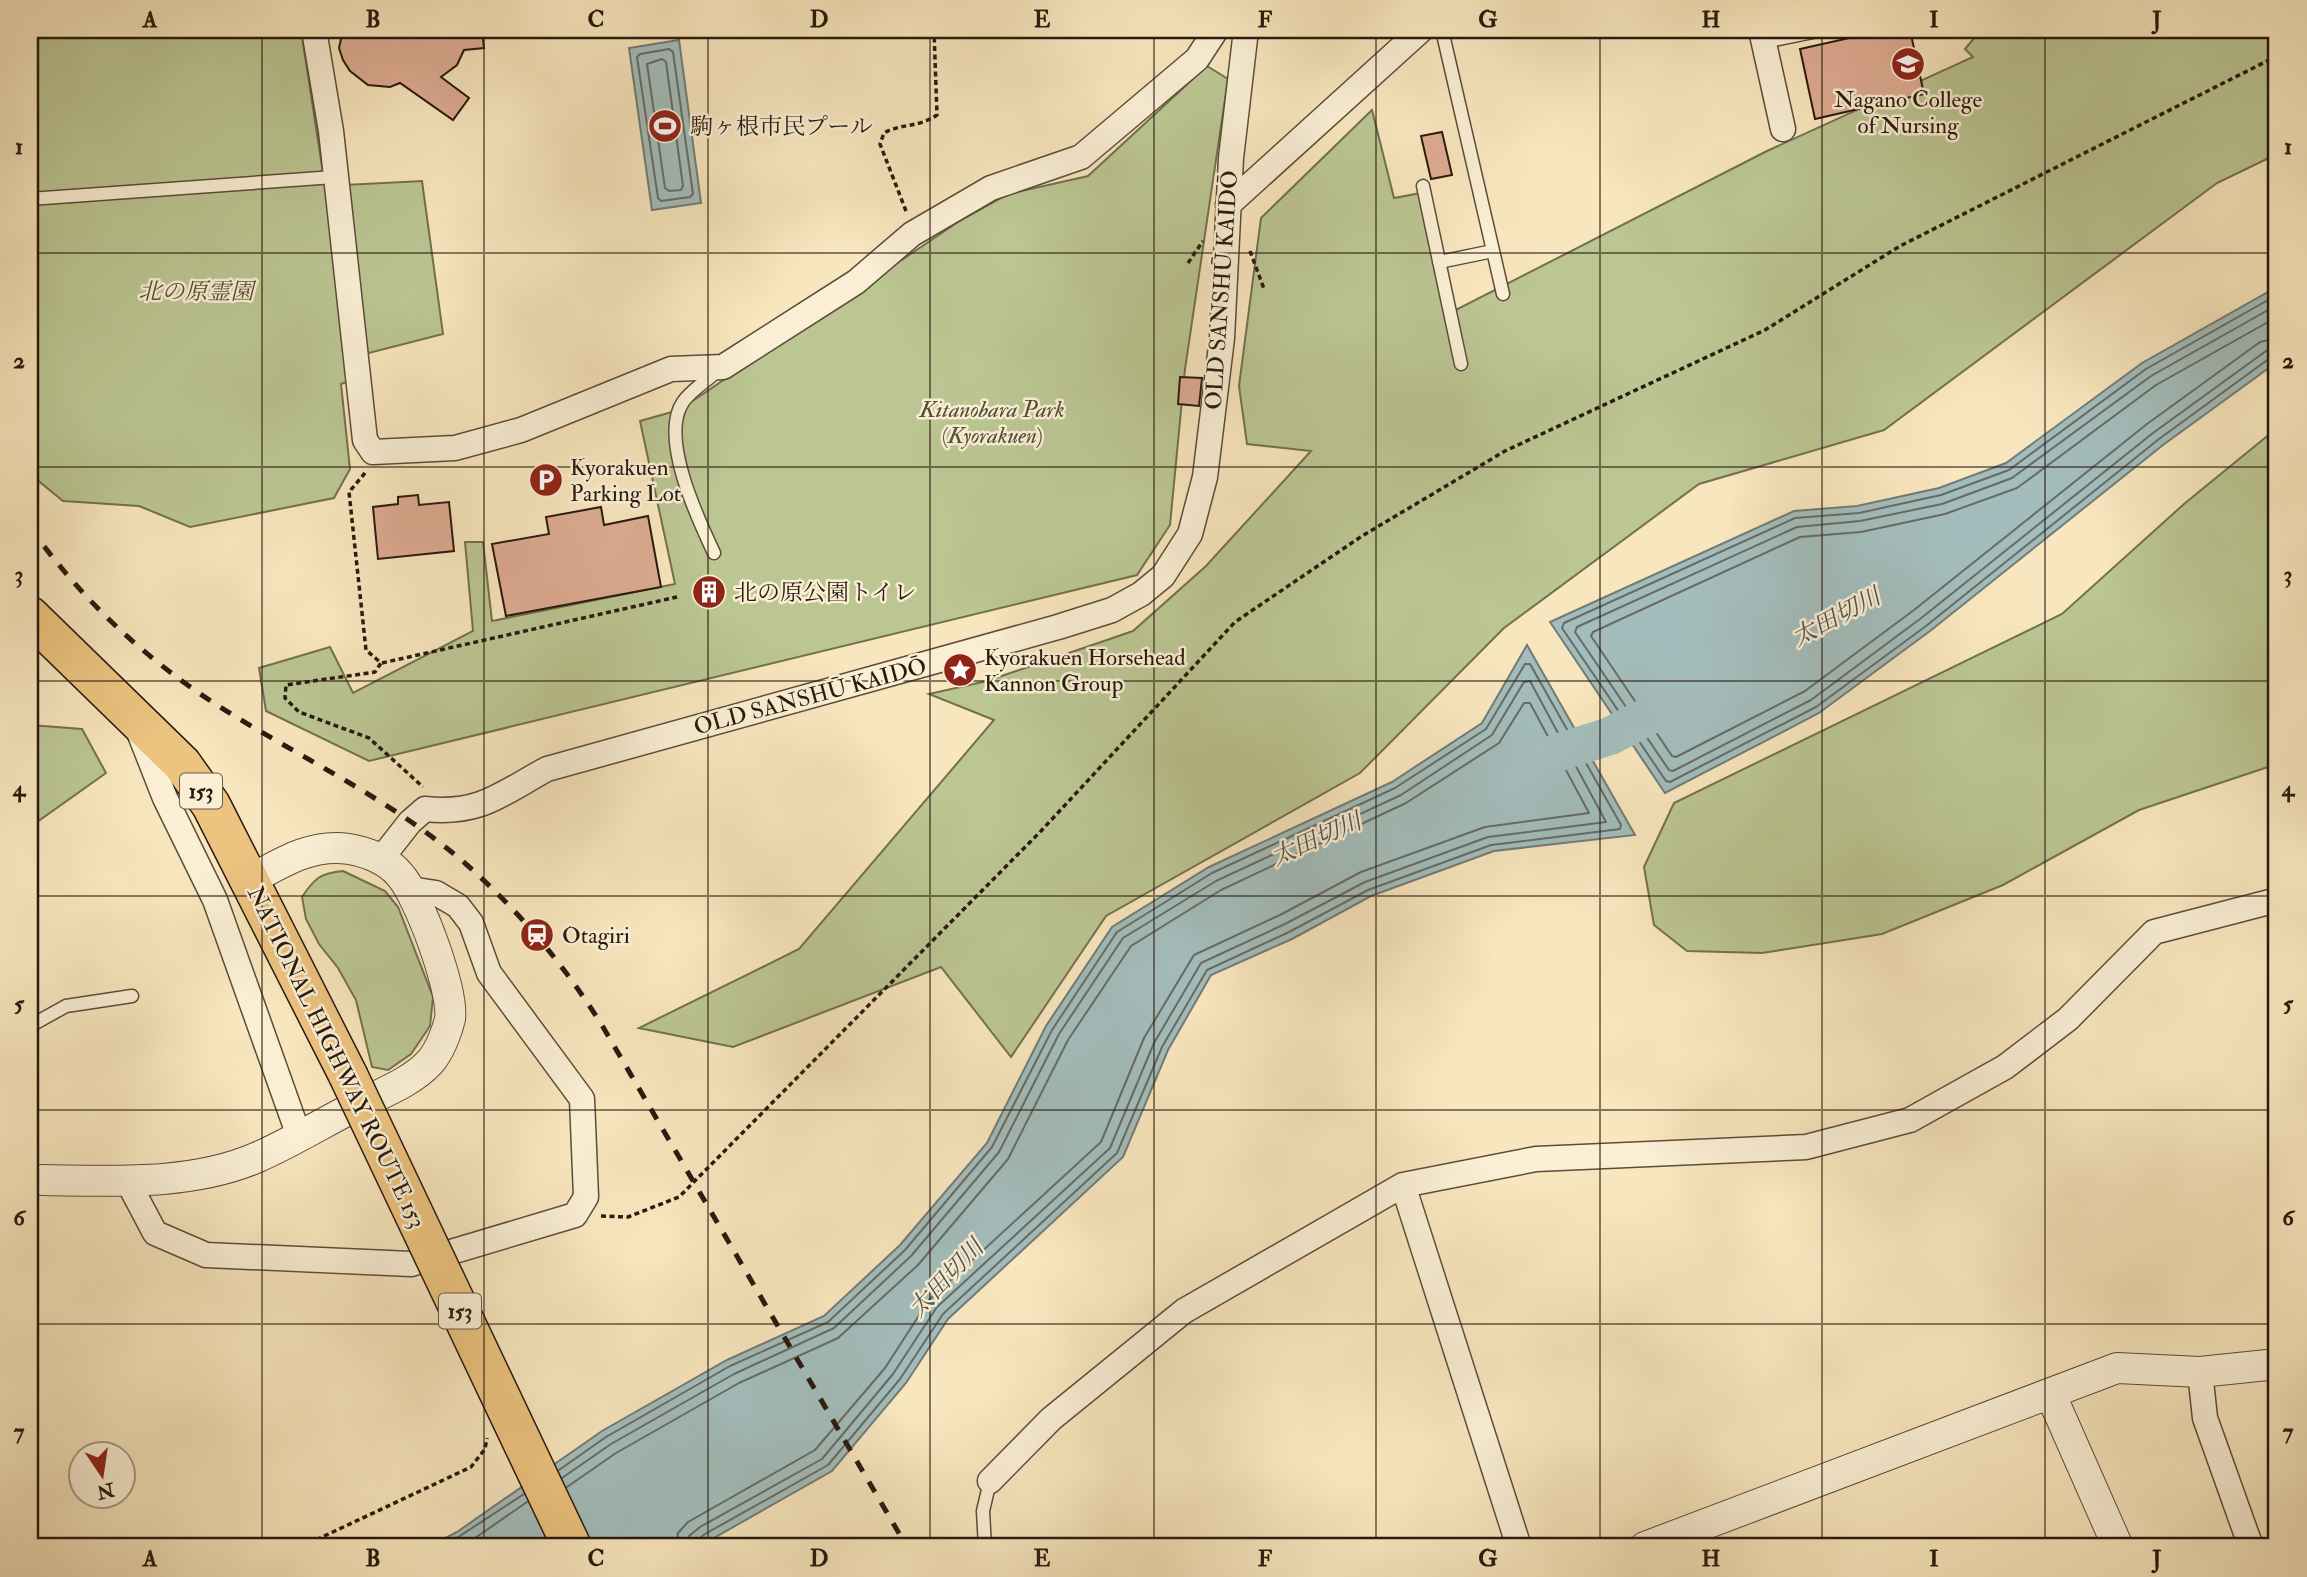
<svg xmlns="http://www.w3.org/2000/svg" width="2307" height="1577" viewBox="0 0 2307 1577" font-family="'IM FELL Double Pica','Noto Serif JP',serif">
<rect width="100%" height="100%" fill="#f8e6be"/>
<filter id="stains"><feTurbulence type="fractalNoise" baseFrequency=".00286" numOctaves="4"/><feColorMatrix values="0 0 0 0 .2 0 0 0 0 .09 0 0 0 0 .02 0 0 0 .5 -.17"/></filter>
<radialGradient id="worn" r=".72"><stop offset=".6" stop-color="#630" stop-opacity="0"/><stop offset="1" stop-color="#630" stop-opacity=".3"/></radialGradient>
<path fill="#bbc693" stroke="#727050" stroke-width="2" d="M30,30H301L325,186L422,181L443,334L349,358L352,380L341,384L350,469L334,498L190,527L139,506L63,501L35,478L30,468Z
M1981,30H2277V154L2217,183L1884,430L1699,484L1504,628L1360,773L1106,916L1011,1057L941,967L733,1047L639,1028L799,949L994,720L929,694L987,681L1133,631L1206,566L1311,451L1247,444L1239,386L1261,218L1372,110L1394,198L1421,193L1448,314L1767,151L1973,57L1965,49Z
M1207,66L1228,79L1185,369L1170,525L1137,575L369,761L266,711L259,668L330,647L353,693L473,631L465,542H483L492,621L675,584L640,421L679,410L961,220L1008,194L1088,176Z
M2277,428V764L2139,810L2003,885L1882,934L1762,953L1687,951L1654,925L1644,867L1674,803L2062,614L2184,504Z
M30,725L82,729L106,773L37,822L30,823Z
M343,871L385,891L398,907L433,997L430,1026L411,1054L388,1070L372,1067L356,1000L338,968L319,944L306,919L302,897C314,879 320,873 343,871Z"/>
<path fill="#a3bdbc" stroke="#727b76" stroke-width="2" d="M679,40L701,203L652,210L629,48Z
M2277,287V362L2163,445L1930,631L1819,713L1665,793L1550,622L1794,511L1857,506L1939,488L2006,463L2142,363Z
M1527,645L1635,835L1494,851L1371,896L1292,939L1211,975L1168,1050L1123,1157L948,1319L906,1383L832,1471L698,1547H428L457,1532L602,1431L727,1360L824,1316L900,1245L987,1143L1046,1026L1112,927L1209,867L1392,782L1482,723Z"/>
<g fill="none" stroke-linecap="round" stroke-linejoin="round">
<path stroke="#666b65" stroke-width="2" d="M669,49L673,52L693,194L690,197L661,201L658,198L637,57L640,54Z
M662,59L666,62L683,186L681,190L669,191L665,188L647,64Z
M2277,295L2146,369L2009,470L1941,495L1859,513L1795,518L1564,623L1562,628L1666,781L1670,782L1816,707L1926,626L2159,439L2270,358L2277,357
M2277,305L2151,376L2012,478L1942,504L1860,521L1797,527L1577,627L1575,632L1669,770L1673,771L1811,700L1920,619L2153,433L2266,351L2277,348
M2277,317L2156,385L2017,488L1945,514L1861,532L1800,537L1593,632L1591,636L1672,756L1676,757L1805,691L1914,610L2147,424L2260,342L2277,338
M559,1470L606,1437L730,1366L828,1322L905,1250L992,1147L1052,1030L1117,932L1212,873L1395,788L1486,729L1525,664H1530L1621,825L1620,829L1491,845L1368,890L1289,932L1207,970L1162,1047L1117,1153L943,1314L900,1379L828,1465L705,1534L697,1540L695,1547
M562,1478L611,1444L734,1374L834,1328L911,1256L999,1152L1059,1034L1123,938L1216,881L1401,795L1492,735L1524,682L1530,681L1606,822L1488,837L1365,882L1285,924L1201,963L1154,1043L1110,1148L937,1307L893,1374L822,1459L700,1527L689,1536L686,1547
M567,1487L616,1453L739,1383L838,1338L918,1265L1008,1159L1068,1040L1131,946L1221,890L1406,803L1499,743L1524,703H1530L1589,813L1485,827L1361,872L1280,915L1194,955L1144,1038L1101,1142L929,1300L885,1368L815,1450L688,1522L678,1533L676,1547
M443,1547L524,1494
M462,1547L527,1502"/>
<path stroke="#a3bdbc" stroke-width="38" d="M1535,760L1610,736L1670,705"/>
</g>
<path fill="#deab93" stroke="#28190e" stroke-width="2" d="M343,30H482L484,48L464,50L457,65L441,77L469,98L453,120L400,83L390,87L368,85L350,71L343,60L339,48Z
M1885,30H1910L1924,94L1815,119L1800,49Z
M1442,132L1452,175L1431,179L1421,136Z
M1180,377L1202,378L1199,406L1178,404Z
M418,495L419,505L449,502L454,551L378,559L373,507L398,504V497Z
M601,507L604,525L648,516L661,587L506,616L492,544L549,534L546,517Z
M697,582L722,583V602L697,601Z"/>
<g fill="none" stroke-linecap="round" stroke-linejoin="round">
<g stroke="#5c4c3a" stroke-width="15">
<path id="service" d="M1442,30L1503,294
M1764,42L1823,30
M1423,186L1461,364
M30,199L334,177
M1439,262L1493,251
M714,553C698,519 659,437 683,402C691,390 709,379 720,369
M30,1026L66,1006L132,996
M985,1547L983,1511L990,1481"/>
</g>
<g stroke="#5c4c3a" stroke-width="27">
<path id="minor" d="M314,30L331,131L365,440L373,452L455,448L521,430L671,369L723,367L856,282L912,234L991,188L1081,157L1197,59L1216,30
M1761,30L1783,129
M1228,205L1421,30
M137,727L165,798L215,900L299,1136
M381,859L410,822L425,809C480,815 501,794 547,769L1058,627L1112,610L1141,594L1163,576L1190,534L1205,477L1222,338L1231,158L1246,30
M128,1182L155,1233L206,1255L411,1264L575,1215L586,1197L582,1099L489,973L471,923L458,906L436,893L410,889
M1403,1185L1519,1547
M2200,1372L2205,1418L2251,1547
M990,1481L1051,1419L1184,1311L1403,1185L1536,1159L1806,1147L1910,1120L2005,1067L2068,1019L2154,932L2277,900"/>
</g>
<g stroke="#5c4c3a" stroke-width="32">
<path id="tertiary" d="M43,1180C113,1181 192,1186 258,1157C290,1143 321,1124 352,1108C377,1095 411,1083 430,1062C439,1052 447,1032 450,1019C454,991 419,896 400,875C388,860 367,852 349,849C312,843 281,863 250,880
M2051,1395L2118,1547
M1645,1547L2117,1368L2200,1372L2277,1364"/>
</g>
<g stroke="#28190e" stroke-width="41">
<path id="trunk" d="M30,616L182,764L211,805L348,1075"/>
</g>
<path stroke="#28190e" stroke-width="3.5" stroke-dasharray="5 3.5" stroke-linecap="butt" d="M906,211L880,144L884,133C902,123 918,128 937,115L934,30
M1250,251L1264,289
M1188,263L1203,241
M365,473L349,492L366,650L381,663L375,672L286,685L285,698L299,712L369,738L423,787
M382,663L677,597
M601,1216L628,1217L679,1197L1041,831L1235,622L1362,536L1505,451L1765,330L1900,246L2277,56
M301,1547L471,1467L485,1449L487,1438"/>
<use href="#service" stroke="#faefd5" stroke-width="12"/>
<use href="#minor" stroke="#faefd5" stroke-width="24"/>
<use href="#tertiary" stroke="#faefd5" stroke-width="30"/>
<use href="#trunk" stroke="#ecc37f" stroke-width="38"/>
<path stroke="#28190e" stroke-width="5" stroke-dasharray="12 12" stroke-linecap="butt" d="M30,527C80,598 144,658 217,705C300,758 393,800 467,865C521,913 565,966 603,1027L907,1547"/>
<g stroke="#28190e" stroke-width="41" stroke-linecap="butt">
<path id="trunk-bridge" d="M348,1075L572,1547"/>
</g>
<use href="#trunk-bridge" stroke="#ecc37f" stroke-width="38"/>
</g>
<path fill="none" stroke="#28190e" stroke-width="2" stroke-opacity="0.55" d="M262,30V1547M484,30V1547M708,30V1547M930,30V1547M1154,30V1547M1376,30V1547M1600,30V1547M1822,30V1547M2045,30V1547M30,253H2277M30,467H2277M30,681H2277M30,896H2277M30,1110H2277M30,1324H2277"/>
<defs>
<g id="university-disc" transform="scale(1.75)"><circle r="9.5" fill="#8f2418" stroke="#faefd5"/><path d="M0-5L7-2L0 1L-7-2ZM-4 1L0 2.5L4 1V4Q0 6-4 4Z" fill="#fff"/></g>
<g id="stadium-disc" transform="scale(1.75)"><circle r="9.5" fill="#8f2418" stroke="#faefd5"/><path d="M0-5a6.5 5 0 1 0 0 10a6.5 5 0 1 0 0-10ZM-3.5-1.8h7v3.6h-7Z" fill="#fff"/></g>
<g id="parking-disc" transform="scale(1.75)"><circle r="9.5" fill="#8f2418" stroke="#faefd5"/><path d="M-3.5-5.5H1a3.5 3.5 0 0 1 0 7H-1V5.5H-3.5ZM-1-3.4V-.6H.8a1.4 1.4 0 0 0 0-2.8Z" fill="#fff"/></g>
<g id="building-disc" transform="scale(1.75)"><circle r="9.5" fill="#8f2418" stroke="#faefd5"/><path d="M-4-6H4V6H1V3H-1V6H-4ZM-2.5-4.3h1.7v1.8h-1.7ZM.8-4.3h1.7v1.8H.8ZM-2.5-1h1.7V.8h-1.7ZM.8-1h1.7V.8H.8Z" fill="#fff"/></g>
<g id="sight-disc" transform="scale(1.75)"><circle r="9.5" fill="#8f2418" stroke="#faefd5"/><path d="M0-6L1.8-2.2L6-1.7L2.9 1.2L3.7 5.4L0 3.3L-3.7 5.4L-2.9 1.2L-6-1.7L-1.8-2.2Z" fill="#fff"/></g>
<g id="station-disc" transform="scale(1.75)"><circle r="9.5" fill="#8f2418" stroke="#faefd5"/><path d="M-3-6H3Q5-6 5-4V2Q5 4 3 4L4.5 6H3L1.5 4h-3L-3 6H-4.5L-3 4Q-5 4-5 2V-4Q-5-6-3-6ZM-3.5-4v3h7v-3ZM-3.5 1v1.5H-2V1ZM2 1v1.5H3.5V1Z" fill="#fff"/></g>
</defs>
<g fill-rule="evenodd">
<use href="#university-disc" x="1908" y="64"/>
<use href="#stadium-disc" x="665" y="126"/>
<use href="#parking-disc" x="546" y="480"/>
<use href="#building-disc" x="709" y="592"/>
<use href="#sight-disc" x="960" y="670"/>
<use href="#station-disc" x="537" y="935"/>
</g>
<g text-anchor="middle" stroke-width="5" stroke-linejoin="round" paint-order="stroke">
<g fill="#faefd5" stroke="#67594a" stroke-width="2">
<rect x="180" y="773.5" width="42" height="35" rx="5"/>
<rect x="439" y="1293.5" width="42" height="35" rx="5"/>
</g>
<g font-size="21" font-weight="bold" fill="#28190e">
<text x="201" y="798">153</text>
<text x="460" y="1318">153</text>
</g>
<g font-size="23" fill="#28190e" stroke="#faefd5" text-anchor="start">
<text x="1908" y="107" text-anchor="middle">Nagano College<tspan x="1908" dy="26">of Nursing</tspan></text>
<text x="690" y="134">駒ヶ根市民プール</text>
<text x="570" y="475">Kyorakuen<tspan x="570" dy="26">Parking Lot</tspan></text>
<text x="734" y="600">北の原公園トイレ</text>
<text x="984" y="665">Kyorakuen Horsehead<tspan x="984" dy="26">Kannon Group</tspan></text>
<text x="562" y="943">Otagiri</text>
</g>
<g font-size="23" fill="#28190e" stroke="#faefd5">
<text transform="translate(1221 290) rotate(-86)" y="8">OLD SANSHŪ KAIDŌ</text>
<text transform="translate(810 696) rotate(-15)" y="8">OLD SANSHŪ KAIDŌ</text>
<text transform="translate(337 1057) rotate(64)" y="8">NATIONAL HIGHWAY ROUTE 153</text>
</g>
<g font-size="23" font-style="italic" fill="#544d36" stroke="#faefd5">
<text x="196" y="299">北の原霊園</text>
<text x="992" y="417">Kitanobara Park<tspan x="992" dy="26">(Kyorakuen)</tspan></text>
</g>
<g font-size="24" font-style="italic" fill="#53524b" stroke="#faefd5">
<text transform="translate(1836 617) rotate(-28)" y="8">太田切川</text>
<text transform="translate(1316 839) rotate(-24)" y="8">太田切川</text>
<text transform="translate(946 1278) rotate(-47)" y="8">太田切川</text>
</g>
</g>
<rect width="2307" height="1577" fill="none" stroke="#f8e6be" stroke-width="77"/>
<g transform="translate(102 1475) rotate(167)"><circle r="33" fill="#faefd5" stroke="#a69985" stroke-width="2"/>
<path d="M0-5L12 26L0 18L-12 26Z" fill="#8f2418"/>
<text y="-10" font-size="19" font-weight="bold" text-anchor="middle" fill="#28190e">N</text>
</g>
<rect x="38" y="38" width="2230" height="1500" fill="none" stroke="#28190e" stroke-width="2.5"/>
<g font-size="23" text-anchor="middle" font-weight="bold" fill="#28190e">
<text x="150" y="27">A</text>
<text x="373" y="27">B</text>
<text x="596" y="27">C</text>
<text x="819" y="27">D</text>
<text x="1042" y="27">E</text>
<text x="1265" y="27">F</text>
<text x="1488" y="27">G</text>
<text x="1711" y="27">H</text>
<text x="1934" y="27">I</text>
<text x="2157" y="27">J</text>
<text x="19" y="154">1</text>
<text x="2288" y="154">1</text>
<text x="19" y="368">2</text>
<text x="2288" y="368">2</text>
<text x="19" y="582">3</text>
<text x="2288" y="582">3</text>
<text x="19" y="796">4</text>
<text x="2288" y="796">4</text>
<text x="19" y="1011">5</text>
<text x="2288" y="1011">5</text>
<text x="19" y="1225">6</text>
<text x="2288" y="1225">6</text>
<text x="19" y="1439">7</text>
<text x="2288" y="1439">7</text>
<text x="150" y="1566">A</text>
<text x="373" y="1566">B</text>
<text x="596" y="1566">C</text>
<text x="819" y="1566">D</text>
<text x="1042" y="1566">E</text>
<text x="1265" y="1566">F</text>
<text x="1488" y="1566">G</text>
<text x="1711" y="1566">H</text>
<text x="1934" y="1566">I</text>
<text x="2157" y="1566">J</text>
</g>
<rect width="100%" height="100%" filter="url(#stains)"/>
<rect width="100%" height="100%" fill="url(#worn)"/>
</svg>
